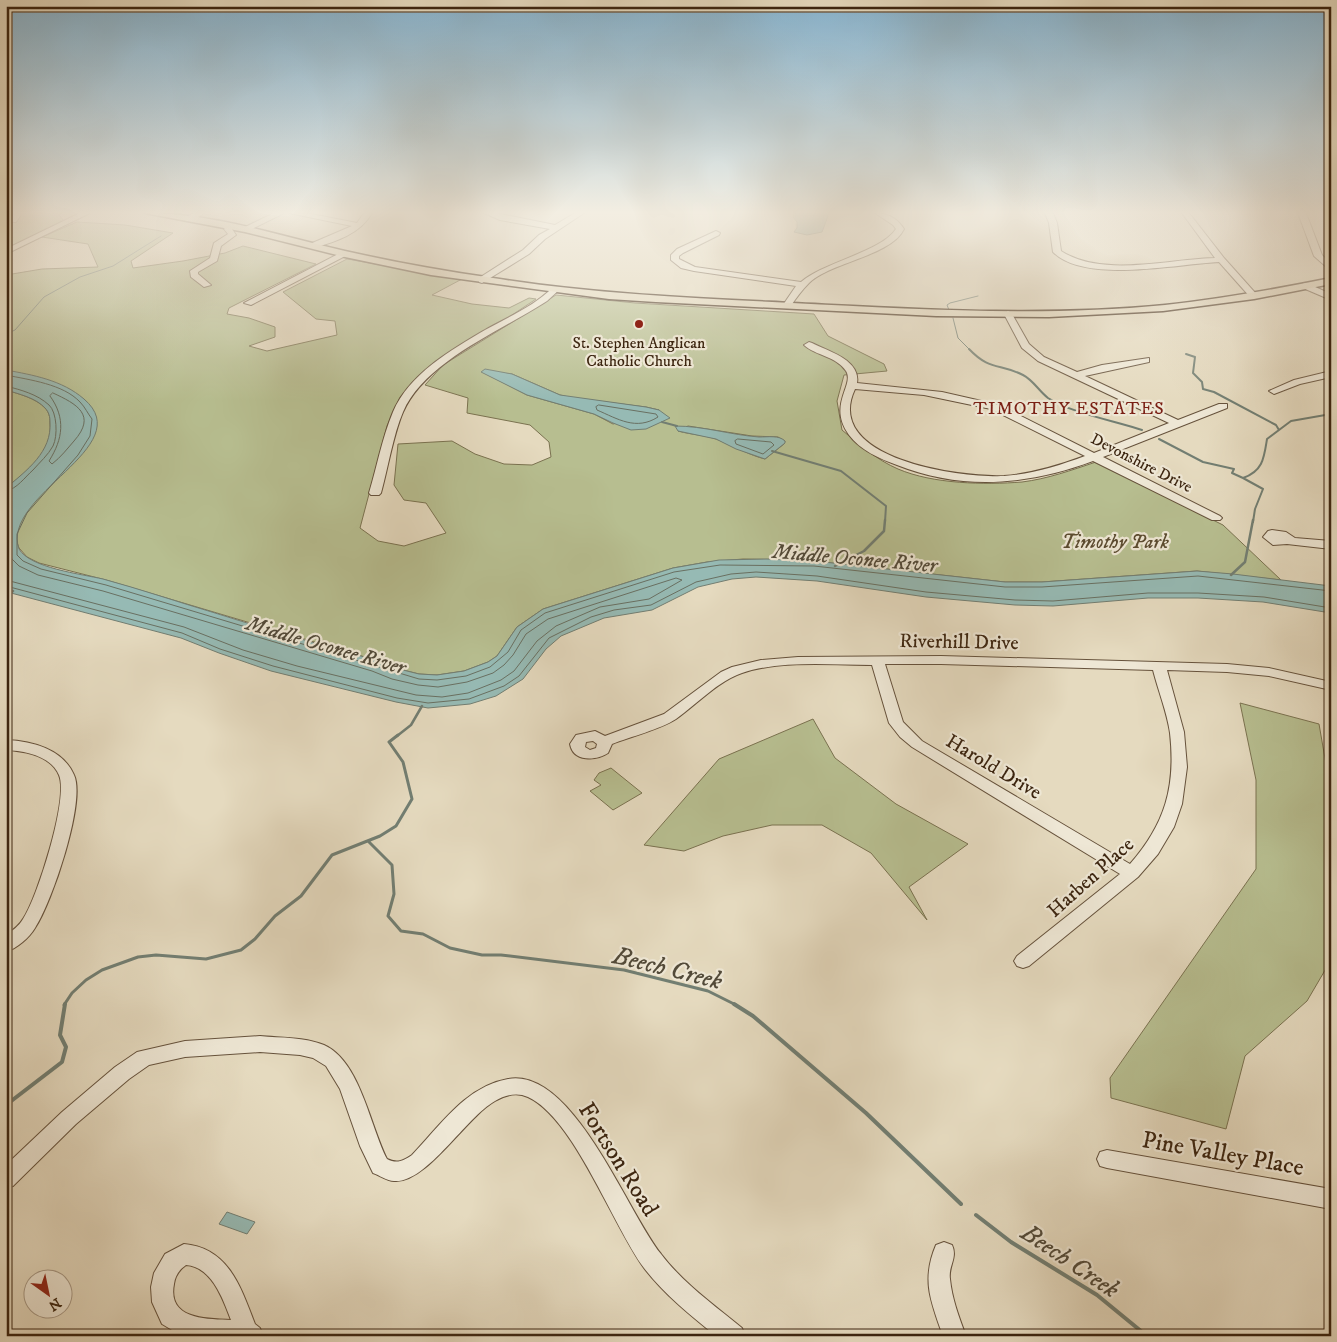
<svg xmlns="http://www.w3.org/2000/svg" width="1337" height="1342" viewBox="0 0 1337 1342" font-family="'IM FELL DW Pica',serif">
<rect width="100%" height="100%" fill="#e5dabf"/>
<filter id="stains"><feTurbulence type="fractalNoise" baseFrequency=".004" numOctaves="4"/><feColorMatrix values="0 0 0 0 .2 0 0 0 0 .09 0 0 0 0 .02 0 0 0 .5 -.17"/></filter>
<radialGradient id="worn" r=".72"><stop offset=".6" stop-color="#630" stop-opacity="0"/><stop offset="1" stop-color="#630" stop-opacity=".3"/></radialGradient>
<path fill="#b7be90" stroke="#7a7250" fill-rule="evenodd" d="M18,213H62L59,215L64,221L6,249V218Z
M77,222L125,225L173,233L131,261L133,268L183,261L225,253L243,246L316,264L229,308L227,314L249,318L275,327V337L249,346L267,351L337,335L335,321L316,319L283,292L347,259L462,279L432,295L472,304L509,308L529,298L536,299L415,380L400,397L387,426L360,528L378,541L404,546L446,533L426,503L404,500L394,485L398,444L452,441L475,454L504,464L532,465L551,457L549,442L530,425L467,413L468,398L425,385L443,365L556,295L635,303L814,314L828,336L884,364L887,371L844,375L837,401L842,430C860,445 877,460 898,469C933,484 985,485 1022,482C1047,479 1072,470 1096,462L1223,525L1281,580L1197,571L1042,582H1005L803,560L743,559L707,562L673,568L543,609L517,627L497,656L488,662L464,671L437,675L419,674L395,668L375,660L106,580L39,563L27,557L19,548L15,537L18,519L31,502L90,440L6,371V275L42,269L98,267L88,244L42,237ZM482,372L512,374L560,395L573,398L646,407L659,410L613,424L594,414L527,395ZM688,426L752,436L778,437L785,441L784,444L765,459C749,455 736,447 721,441C708,435 692,435 678,431Z
M6,390C19,394 36,398 45,408C49,412 50,417 50,422C50,428 51,436 49,442C42,460 21,476 6,488Z
M1240,703L1319,724L1331,793V960L1307,1001L1245,1056L1226,1129L1111,1098L1110,1078L1256,869V780Z
M813,719L835,758L896,804L968,844L909,887L927,920L871,853L822,825H772L723,836L684,851L644,845L719,759Z
M611,768L642,793L613,810L590,791L601,785L594,780L599,773Z"/>
<path fill="#96bab4" stroke="#727e72" d="M794,213H826L828,216L822,232L807,235L794,232L797,228V222L793,217Z
M485,369L512,374L560,395L646,407L659,410L670,418L646,429L631,430L613,423L594,414L527,395L481,372Z
M6,370C33,375 62,380 84,399C140,447 0,495 19,549C30,568 81,574 103,579C140,589 178,602 215,613C268,630 322,645 375,660L395,668L419,674L437,675L464,671L488,662L497,656L517,627L543,609L673,568L719,560L767,559L815,561L1005,582H1042L1197,571L1233,574L1331,586V613L1263,602L1198,598H1148L1053,606L1015,605L926,597L817,581L756,577L732,579L698,587L652,610L604,618L561,636L546,649L523,679L496,696L470,704L428,708L396,702L271,671L219,653L181,638L11,593L6,590V488C27,470 52,452 50,422C50,417 49,412 45,408C36,398 19,394 6,390Z
M675,426C704,426 731,435 759,437C768,437 779,435 785,441V443L765,459L736,449L716,439L678,431Z
M227,1212L255,1222L247,1234L219,1224Z"/>
<g fill="none" stroke-linecap="round" stroke-linejoin="round">
<path stroke="#697062" stroke-width="1" d="M6,375C30,380 63,384 80,402C85,407 88,414 92,419L90,436L78,455L27,513L17,534V555L23,561L41,569L106,585L419,679L437,680L466,676L490,667L508,652L521,630L545,613L674,572L720,565L814,566L1005,587H1042L1198,576L1331,591
M6,386C21,390 37,394 49,405C57,412 58,436 53,446C48,455 40,462 33,470C25,477 17,489 6,491
M53,393C77,404 97,415 74,441C67,449 61,457 52,464L49,461C63,439 66,418 50,396Z
M599,405L656,414L658,417C636,431 618,419 597,410L596,407Z
M738,439L771,442L774,445L763,454L736,444L735,441Z
M6,548L12,559L19,566L38,575L103,591L372,671L392,679L418,685L438,687L467,682L493,673L504,665L513,655L526,634L548,619L676,578L682,580L649,599L600,607L556,626L537,641L514,671L501,680L468,693L442,697L416,695L297,666L243,650L184,627L6,580
M6,586L182,633L220,649L273,666L397,698L428,703L469,699L504,686L519,676L549,638L591,617L614,610L651,605L696,582L731,574L756,572L817,576L926,592L1015,600L1053,601L1148,593H1198L1264,597L1331,608"/>
<path stroke="#727e72" stroke-width="1" d="M949,310L947,305L950,303L978,296
M953,318L958,338L970,350
M6,334L15,330L44,297L80,277L113,266L161,236"/>
<path stroke="#727e72" stroke-width="2" d="M969,349C990,371 999,363 1023,375C1033,380 1039,391 1048,398C1071,413 1115,421 1142,430
M1186,354L1195,357L1193,373L1202,382L1203,389L1214,392L1276,425L1279,430
M662,422L677,426
M1159,439L1203,462L1234,469L1232,473L1243,478
M772,451L841,471L886,506L885,522
M1253,522L1255,509L1263,489L1243,478C1263,471 1264,458 1267,439L1291,421L1331,414"/>
<path stroke="#727e72" stroke-width="2.5" d="M835,566L864,551L884,531L885,520
M1231,575L1245,562L1253,520
M6,596L13,591
M397,736L411,725L422,706"/>
<path stroke="#727e72" stroke-width="3" d="M368,841L392,865L394,894L388,916L401,931L423,934L450,948L482,955H501L624,970L708,991L736,1005
M64,1005L72,993L86,980L102,970L138,957L156,955L206,959L241,950L255,939L275,916L301,896L332,855L380,836L396,826L412,799L403,762L389,742L398,735"/>
<path stroke="#727e72" stroke-width="4" d="M734,1004L753,1016L866,1113L961,1204
M6,1105L62,1062L66,1047L60,1035L65,1004
M976,1215L1011,1242L1097,1295L1147,1336"/>
<g stroke="#66523c" stroke-width="2">
<path id="minor" d="M15,213H22L16,222H10L9,220Z
M80,213H90L6,254V249Z
M194,213H204L192,221H186V217Z
M274,213H284L248,231L241,229Z
M289,213H306L357,223L364,213H372C360,234 335,242 313,248H310V244L352,226Z
M484,213H495L555,225L575,213H584L545,239L529,254L482,283L479,282V278L523,250L539,235L550,229L500,220Z
M875,213C887,213 897,218 904,229C891,256 831,262 809,283C802,290 796,298 790,307L787,308L783,305L796,286L694,271L681,268L671,260V255L677,249L716,231L720,233L719,235L683,253L679,256V259L695,267L801,282C824,262 881,252 896,229L893,225Z
M1045,213H1053L1057,223L1061,251C1103,278 1168,259 1215,258L1182,213H1189L1224,258L1258,296L1251,298L1219,262C1176,264 1085,284 1053,252L1049,223Z
M1298,213H1306L1322,255L1331,264V271L1314,256Z
M228,224H234L235,226L232,229L236,235L221,246L217,261L198,272V274L211,285L204,287L191,277L190,271L210,258L214,243L228,234L224,229Z
M342,252L349,254L251,305L244,303Z
M1306,283L1331,294V300L1303,288V284Z
M553,287L560,289L547,301C503,330 425,361 403,412C393,435 388,468 381,493L379,495H371L369,493C377,467 382,438 393,412C409,374 451,350 485,330C508,317 535,306 553,287Z
M1008,311L1012,314L1029,344L1044,357L1077,372L1102,365L1149,358V362L1085,376L1178,420L1219,404H1227V408L1103,457L1220,516L1222,518L1220,520H1212L1093,461C1029,485 962,491 897,465C880,459 860,450 849,435C827,405 855,385 846,371C836,356 816,356 804,345L809,342L812,343C828,351 861,360 857,383L942,392L999,405L1094,453L1169,423L1038,361L1022,348L1004,314ZM855,389L924,395L991,409L1085,456C1058,466 1032,474 1004,476C960,478 822,459 855,389Z
M1331,371V377L1300,384L1274,394L1269,391L1294,380Z
M1272,530L1286,532L1295,538L1331,541V549L1287,544L1273,545L1263,537L1268,531Z
M941,656L1227,664L1269,668L1331,682V690L1269,676L1227,672L1167,670L1184,732L1187,767L1182,804L1174,827L1158,854L1138,877L1029,966L1023,968L1017,966L1014,961L1017,956L1120,874L912,747L900,737L889,723L872,665C832,665 780,660 742,673C718,681 697,704 676,719C661,729 630,737 612,744L608,753C596,761 573,762 570,744L576,735L595,731L605,736L664,714L721,672L732,667L761,660L798,657ZM885,664H941L1153,670C1158,690 1167,712 1170,733C1176,787 1165,824 1130,864L922,741L903,722ZM593,741L597,744L596,748L590,750L585,747L586,742Z
M6,740C32,741 63,749 74,775C86,801 52,903 35,928C29,938 17,948 6,952V935C12,931 19,926 23,919C37,899 69,798 59,775C51,756 25,751 6,750Z
M260,1036C281,1038 305,1037 324,1045C360,1061 370,1126 387,1159C397,1164 403,1161 412,1155C439,1127 466,1086 508,1079C573,1067 627,1212 661,1254C683,1283 714,1305 742,1328L745,1336H716C690,1315 664,1294 644,1268C613,1226 574,1118 528,1097C517,1092 505,1095 495,1101C465,1118 426,1184 394,1181C387,1181 379,1175 373,1173L360,1146L340,1089L326,1066L313,1058L300,1055L260,1052L185,1057L149,1065L129,1079L76,1124L13,1186L6,1188V1165L62,1112L115,1067L137,1052L185,1041Z
M1107,1150L1331,1189V1209L1107,1168L1100,1166L1097,1159L1100,1152Z
M944,1242L952,1245C958,1258 948,1266 950,1279C952,1299 959,1317 966,1336H943C931,1302 921,1280 936,1245Z
M184,1244C229,1248 241,1288 255,1324L260,1328L263,1336H182L162,1324L152,1302L151,1287L154,1273L165,1254ZM186,1265C212,1267 223,1299 231,1320C207,1319 167,1320 174,1284C175,1276 179,1270 186,1265Z"/>
</g>
<g stroke="#3c2510" stroke-width="3">
<path id="major" d="M145,213C213,213 279,236 345,251C394,262 443,271 493,278C592,294 692,298 792,303C916,309 1041,317 1165,305C1221,299 1276,289 1331,278V284L1254,299L1163,311L1049,317L936,316L656,302L609,299L431,275L345,257L245,232Z"/>
</g>
<use href="#minor" fill="#eee7d5" fill-rule="evenodd"/>
<use href="#major" fill="#e5dabf" fill-rule="evenodd"/>
</g>
<linearGradient id="sky" x2="0" y2="1"><stop stop-color="#87b6d3"/><stop offset="0.53" stop-color="#f3eee2"/><stop offset="1" stop-color="#f3eee2" stop-opacity="0"/></linearGradient>
<rect width="1337" height="401" fill="url(#sky)"/>
<circle fill="#8f2418" stroke="#eee7d5" stroke-width="2" cx="639" cy="324" r="5"/>
<g text-anchor="middle" stroke-width="4.5" stroke-linejoin="round" paint-order="stroke">
<g font-size="16" fill="#3c2510" stroke="#eee7d5">
<text x="639" y="348">St. Stephen Anglican<tspan x="639" dy="18">Catholic Church</tspan></text>
</g>
<g font-size="16" fill="#3c2510" stroke="#eee7d5">
<text transform="translate(1142 462) rotate(27)" y="6">Devonshire Drive</text>
</g>
<g font-size="18" letter-spacing="1" fill="#7a1f14" stroke="#eee7d5">
<text x="1069" y="414">TIMOTHY ESTATES</text>
</g>
<g font-size="20" font-style="italic" fill="#5b4b30" stroke="#eee7d5">
<text x="1115" y="548">Timothy Park</text>
</g>
<g font-size="20" fill="#3c2510" stroke="#eee7d5">
<text transform="translate(959 641) rotate(1)" y="7">Riverhill Drive</text>
<text transform="translate(994 766) rotate(31)" y="7">Harold Drive</text>
<text transform="translate(1090 877) rotate(-42)" y="7">Harben Place</text>
</g>
<g font-size="21" font-style="italic" fill="#524a39" stroke="#eee7d5">
<text transform="translate(855 558) rotate(5)" y="7">Middle Oconee River</text>
<text transform="translate(326 645) rotate(16)" y="7">Middle Oconee River</text>
</g>
<g font-size="24" fill="#3c2510" stroke="#eee7d5">
<text transform="translate(1223 1153) rotate(10)" y="8">Pine Valley Place</text>
<text transform="translate(619 1159) rotate(58)" y="8">Fortson Road</text>
</g>
<g font-size="25" font-style="italic" fill="#524a39" stroke="#eee7d5">
<text transform="translate(668 967) rotate(14)" y="9">Beech Creek</text>
<text transform="translate(1071 1260) rotate(34)" y="9">Beech Creek</text>
</g>
</g>
<rect width="1337" height="1342" fill="none" stroke="#e5dabf" stroke-width="25"/>
<rect x="8" y="8" width="1322" height="1327" fill="none" stroke="#3c2510" stroke-width="2.5"/>
<rect x="12" y="12" width="1312" height="1317" fill="none" stroke="#3c2510"/>
<g transform="translate(48 1294) rotate(147)"><circle r="24" fill="#eee7d5" stroke="#a79986"/>
<path d="M0-4L9 19L0 12L-9 19Z" fill="#8f2418"/>
<text y="-8" font-size="14" font-weight="bold" text-anchor="middle" fill="#3c2510">N</text>
</g>
<rect width="100%" height="100%" filter="url(#stains)"/>
<rect width="100%" height="100%" fill="url(#worn)"/>
</svg>
